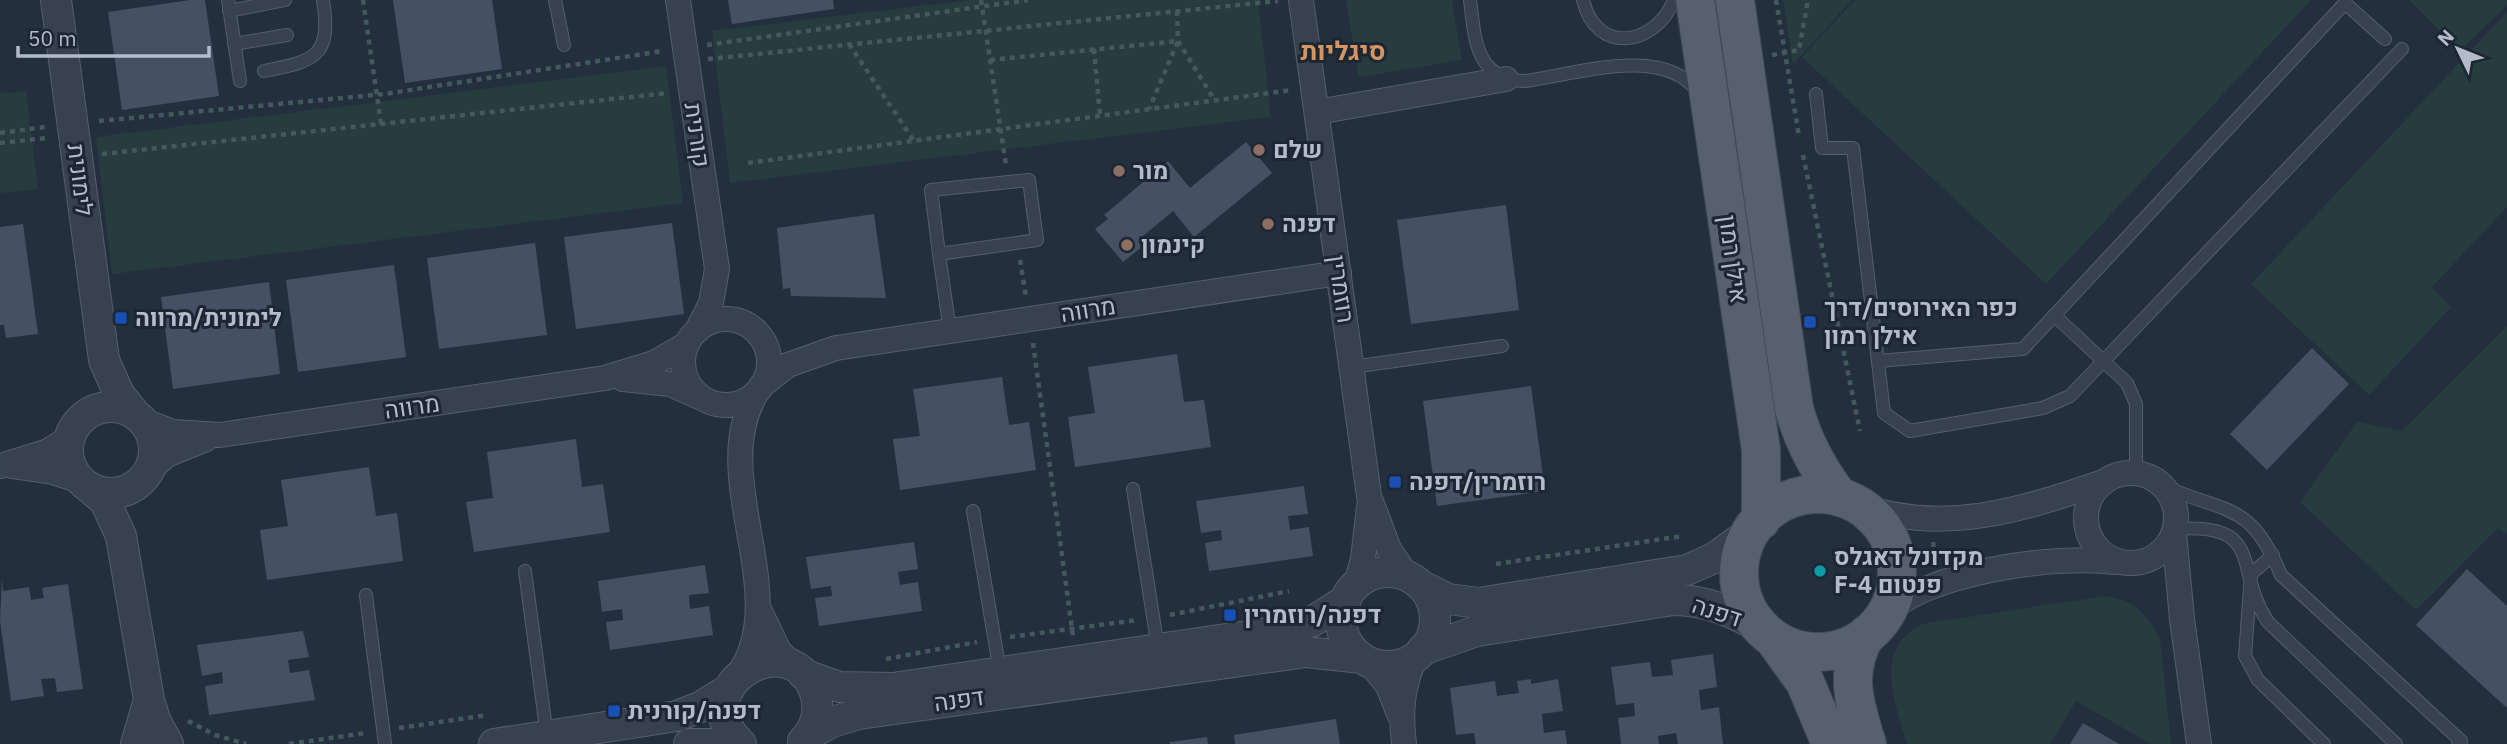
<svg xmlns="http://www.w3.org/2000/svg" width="2507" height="744" viewBox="0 0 2507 744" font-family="'IBM Plex Sans',Heebo,sans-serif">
<rect width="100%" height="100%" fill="#242f3e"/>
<path fill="#263c3f" d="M969,0H1258L1271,117L730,183L712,31Z
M1346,0H1452L1462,60L1359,77Z
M1783,0H1852L1793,64Z
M1855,0H2311L2046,284L1802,57Z
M2409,0H2507V5L2460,51Z
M2507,12V207L2432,287L2451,307L2369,395L2251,284Z
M666,66L683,203L112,274L96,137Z
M26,91L38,189L0,193V94Z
M2507,326V534L2498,528L2416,610L2300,502L2357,422L2402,431Z
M2105,596C2133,599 2148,614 2160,639L2171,744H2151L2076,701L2050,744H1907C1895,702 1872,649 1922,624Z"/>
<path fill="#455162" d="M190,0H205L219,96L122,110L108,12Z
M393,0H492L502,69L405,83Z
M728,0H833L834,9L732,24Z
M1246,142L1272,173L1194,237L1173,211L1143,236L1148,242L1123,262L1095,229L1108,219L1104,215L1168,161L1190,188Z
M1506,205L1519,310L1411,324L1397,220Z
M874,214L886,298L791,296L790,288L783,289L777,228Z
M672,223L684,314L576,329L564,237Z
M23,224L38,334L6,338L4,325H0V227Z
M535,243L547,335L439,349L427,258Z
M394,265L406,357L298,372L286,280Z
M269,282L280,374L173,389L161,297Z
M2312,348L2349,384L2267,470L2230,434Z
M1177,354L1184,402L1204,400L1211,447L1075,467L1068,417L1095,413L1088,367Z
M1002,377L1009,425L1029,422L1036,470L900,490L893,439L920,436L913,389Z
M1531,386L1545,491L1437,506L1423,401Z
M576,439L582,487L603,484L610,532L474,552L466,502L493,498L487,452Z
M369,467L376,516L397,513L403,561L267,580L260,530L288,526L281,480Z
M1304,486L1308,514L1288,516L1290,530L1309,527L1313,556L1209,571L1205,543L1222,540L1221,530L1201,533L1196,501Z
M914,542L918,569L898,572L900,585L918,582L922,611L819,626L815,598L832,596L831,586L811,589L806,557Z
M705,565L709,593L689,595L690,609L709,606L713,635L610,650L606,622L623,620L622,609L602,612L598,581Z
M2467,569L2507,606V708L2416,625Z
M2,579L3,591L29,587L31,600L44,598L42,588L68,584L83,689L57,692L55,678L41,679L44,696L11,701L0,621Z
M303,631L309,657L288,660L290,673L309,670L315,700L209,715L205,686L223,683L222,672L202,676L197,645Z
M1713,654L1717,687L1699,690L1701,710L1719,707L1723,744H1678L1676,733L1658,736L1659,744H1621L1618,718L1635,716L1634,703L1616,705L1611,667L1650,662L1652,677L1673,675L1671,660Z
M1531,679V684L1558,679L1563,711L1542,714L1544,733L1565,730L1567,744H1476L1474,733L1456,735L1450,688L1495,681L1497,696L1519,693L1517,681Z
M1336,719L1340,744H1235L1234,735Z
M2083,723L2119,744H2070Z
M1207,737L1208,744H1170V742Z"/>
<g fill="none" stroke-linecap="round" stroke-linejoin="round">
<g stroke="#565f6c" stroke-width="14">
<path id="service" d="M228,0L240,81
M555,0L564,45
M1470,0C1475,39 1475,80 1526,81C1576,74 1663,45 1697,91
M1583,0C1596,55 1655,47 1674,0
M229,11L285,0
M234,44L287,35
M264,71C315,61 332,57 323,0
M1816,94L1822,148H1853L1884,413L1910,431L2043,408L2070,396L2402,49
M1029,180L1037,240L939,254L931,190Z
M939,254L950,331
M2054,315L2127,383L2136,404V473
M1878,361L2023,349L2345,3L2385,39
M1352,367L1502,346
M2162,485C2225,515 2250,499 2281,575L2461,741L2458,744
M1133,489L1158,648
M973,511L1000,672
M2175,529C2267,522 2233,571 2268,622L2396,744
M2273,555L2251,574L2245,656L2258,680L2324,744
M525,571L547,736
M366,595L385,744"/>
</g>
<g stroke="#565f6c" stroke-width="26">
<path id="minor" d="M678,0L717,269L711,303L697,331
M1301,0L1369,496L1389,549L1407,576
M1317,112L1506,79
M683 362a43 43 0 1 1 86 0a43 43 0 1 1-86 0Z
M623,379L670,384L699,397
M761,386L788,365L836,348L1339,273
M142,420L173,432L220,435L605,378L654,363L687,344
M0,466L46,452L69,438
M12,466L53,472L81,481
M2086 518a45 45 0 1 1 90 0a45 45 0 1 1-90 0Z
M146,473L167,455L206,439
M1856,504C1940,536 2022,510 2103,482
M2174,533L2182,619L2199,744
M1356,584L1363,559L1369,507
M758,607L779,651L797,669
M1883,617C1922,572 2057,554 2115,562
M1368,661L1388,686L1399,714
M737,676C796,596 705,476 757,392
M1404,744C1400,712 1402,685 1416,656"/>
</g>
<g stroke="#565f6c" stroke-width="32">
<path id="tertiary" d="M56,0L104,360L119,394L135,414
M68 450a43 43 0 1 1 86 0a43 43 0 1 1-86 0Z
M87,486L105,501L121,536L149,700L156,722L168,744
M1341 619a47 47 0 1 1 94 0a47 47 0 1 1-94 0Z
M1420,585L1448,599L1479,603L1687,570L1714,558L1753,530
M1422,650L1477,631L1673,600C1707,600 1736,612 1764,631
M803,674L839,687L893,688L1282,631L1313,621L1346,600
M810,734L832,722L859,714L1306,652L1362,658
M136,744L149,700
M494,744L677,716L700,707L729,689
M689,744H714
M741,744C680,687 795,619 816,696C820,713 815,729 803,741"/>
</g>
<g stroke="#414a57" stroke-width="40">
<path id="primary" d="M1695,0L1761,450V520
M1735,0L1794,408C1803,442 1818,469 1839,497
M1739 573a79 79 0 1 1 158 0a79 79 0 1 1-158 0Z
M1866,635C1843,673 1855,705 1867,744
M1774,639L1805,682L1831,744"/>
</g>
<path stroke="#44595c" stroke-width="4.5" stroke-dasharray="5 5" stroke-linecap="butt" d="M363,0L381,124
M981,0L1006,165
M1776,0L1799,136
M1177,11L1178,41L1215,101
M849,44L914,141
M707,45L1028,0
M1094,49L1100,116
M1772,55L1799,50L1808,0
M708,59L1278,1
M990,60L1178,41L1149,109
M99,121L384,94L663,51
M0,133L45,127
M0,143L47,138
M102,154L668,93
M1803,155L1860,431
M748,163L1292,90
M1020,260L1026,297
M1033,343L1073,636
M1933,542L1936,561
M1496,564L1683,536
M1170,615L1289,591
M1010,637L1137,620
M886,659L977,642
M188,721L215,735L246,744
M399,728L488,715
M289,744L366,733"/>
<use href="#service" stroke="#38414e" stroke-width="12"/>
<use href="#minor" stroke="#38414e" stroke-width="24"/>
<use href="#tertiary" stroke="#38414e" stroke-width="30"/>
<use href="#primary" stroke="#56606e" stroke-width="38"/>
</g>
<g fill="#8d6e63" stroke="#1d2633" stroke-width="2.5">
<circle cx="1259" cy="150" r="7"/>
<circle cx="1119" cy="171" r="7"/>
<circle cx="1268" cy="224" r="7"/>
<circle cx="1127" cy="245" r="7"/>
</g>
<g fill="#1a4fb4" stroke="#1d2633" stroke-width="2.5">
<rect x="114" y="311" width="14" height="14" rx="3.5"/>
<rect x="1803" y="315" width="14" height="14" rx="3.5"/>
<rect x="1388" y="475" width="14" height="14" rx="3.5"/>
<rect x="1223" y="608" width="14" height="14" rx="3.5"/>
<rect x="607" y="704" width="14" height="14" rx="3.5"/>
</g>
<circle fill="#0f9aa8" stroke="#1d2633" stroke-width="2.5" cx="1820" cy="571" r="7"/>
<g text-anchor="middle" stroke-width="6" stroke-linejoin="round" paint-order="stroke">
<g font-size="24" fill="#b4bcc9" stroke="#1d2633">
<text transform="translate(697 135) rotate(82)" y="8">קורנית</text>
<text transform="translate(80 180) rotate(83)" y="8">לימונית</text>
<text transform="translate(1733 259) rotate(82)" y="8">אילן רמון</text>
<text transform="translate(1341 289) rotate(82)" y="8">רוזמרין</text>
<text transform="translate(1088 310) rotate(-9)" y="8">מרווה</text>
<text transform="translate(412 407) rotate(-8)" y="8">מרווה</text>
<text transform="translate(1717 612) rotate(18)" y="8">דפנה</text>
<text transform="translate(959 700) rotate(-8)" y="8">דפנה</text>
</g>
<g font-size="24" font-weight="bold" fill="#b4bcc9" stroke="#1d2633" text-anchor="start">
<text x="1273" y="158">שלם</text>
<text x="1133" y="179">מור</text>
<text x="1282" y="232">דפנה</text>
<text x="1141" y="253">קינמון</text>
<text x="1824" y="316">כפר האירוסים/דרך<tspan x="1824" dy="28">אילן רמון</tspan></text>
<text x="135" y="326">לימונית/מרווה</text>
<text x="1409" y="490">רוזמרין/דפנה</text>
<text x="1834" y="565">מקדונל דאגלס<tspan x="1834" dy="28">F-4 פנטום</tspan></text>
<text x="1244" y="623">דפנה/רוזמרין</text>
<text x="628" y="719">דפנה/קורנית</text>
</g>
<g font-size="26" font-weight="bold" fill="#d59563" stroke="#1d2633">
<text x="1343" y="60">סיגליות</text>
</g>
</g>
<g transform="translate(2458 49) rotate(313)" stroke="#1d2633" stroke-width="5" paint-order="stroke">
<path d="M0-5L12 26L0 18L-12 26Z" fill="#b4bcc9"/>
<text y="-10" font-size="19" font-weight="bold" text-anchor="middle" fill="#b4bcc9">N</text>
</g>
<path d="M18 46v10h191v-10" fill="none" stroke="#b4bcc9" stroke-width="3.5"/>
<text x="28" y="46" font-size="21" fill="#b4bcc9" stroke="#1d2633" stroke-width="5" paint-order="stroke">50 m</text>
</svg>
